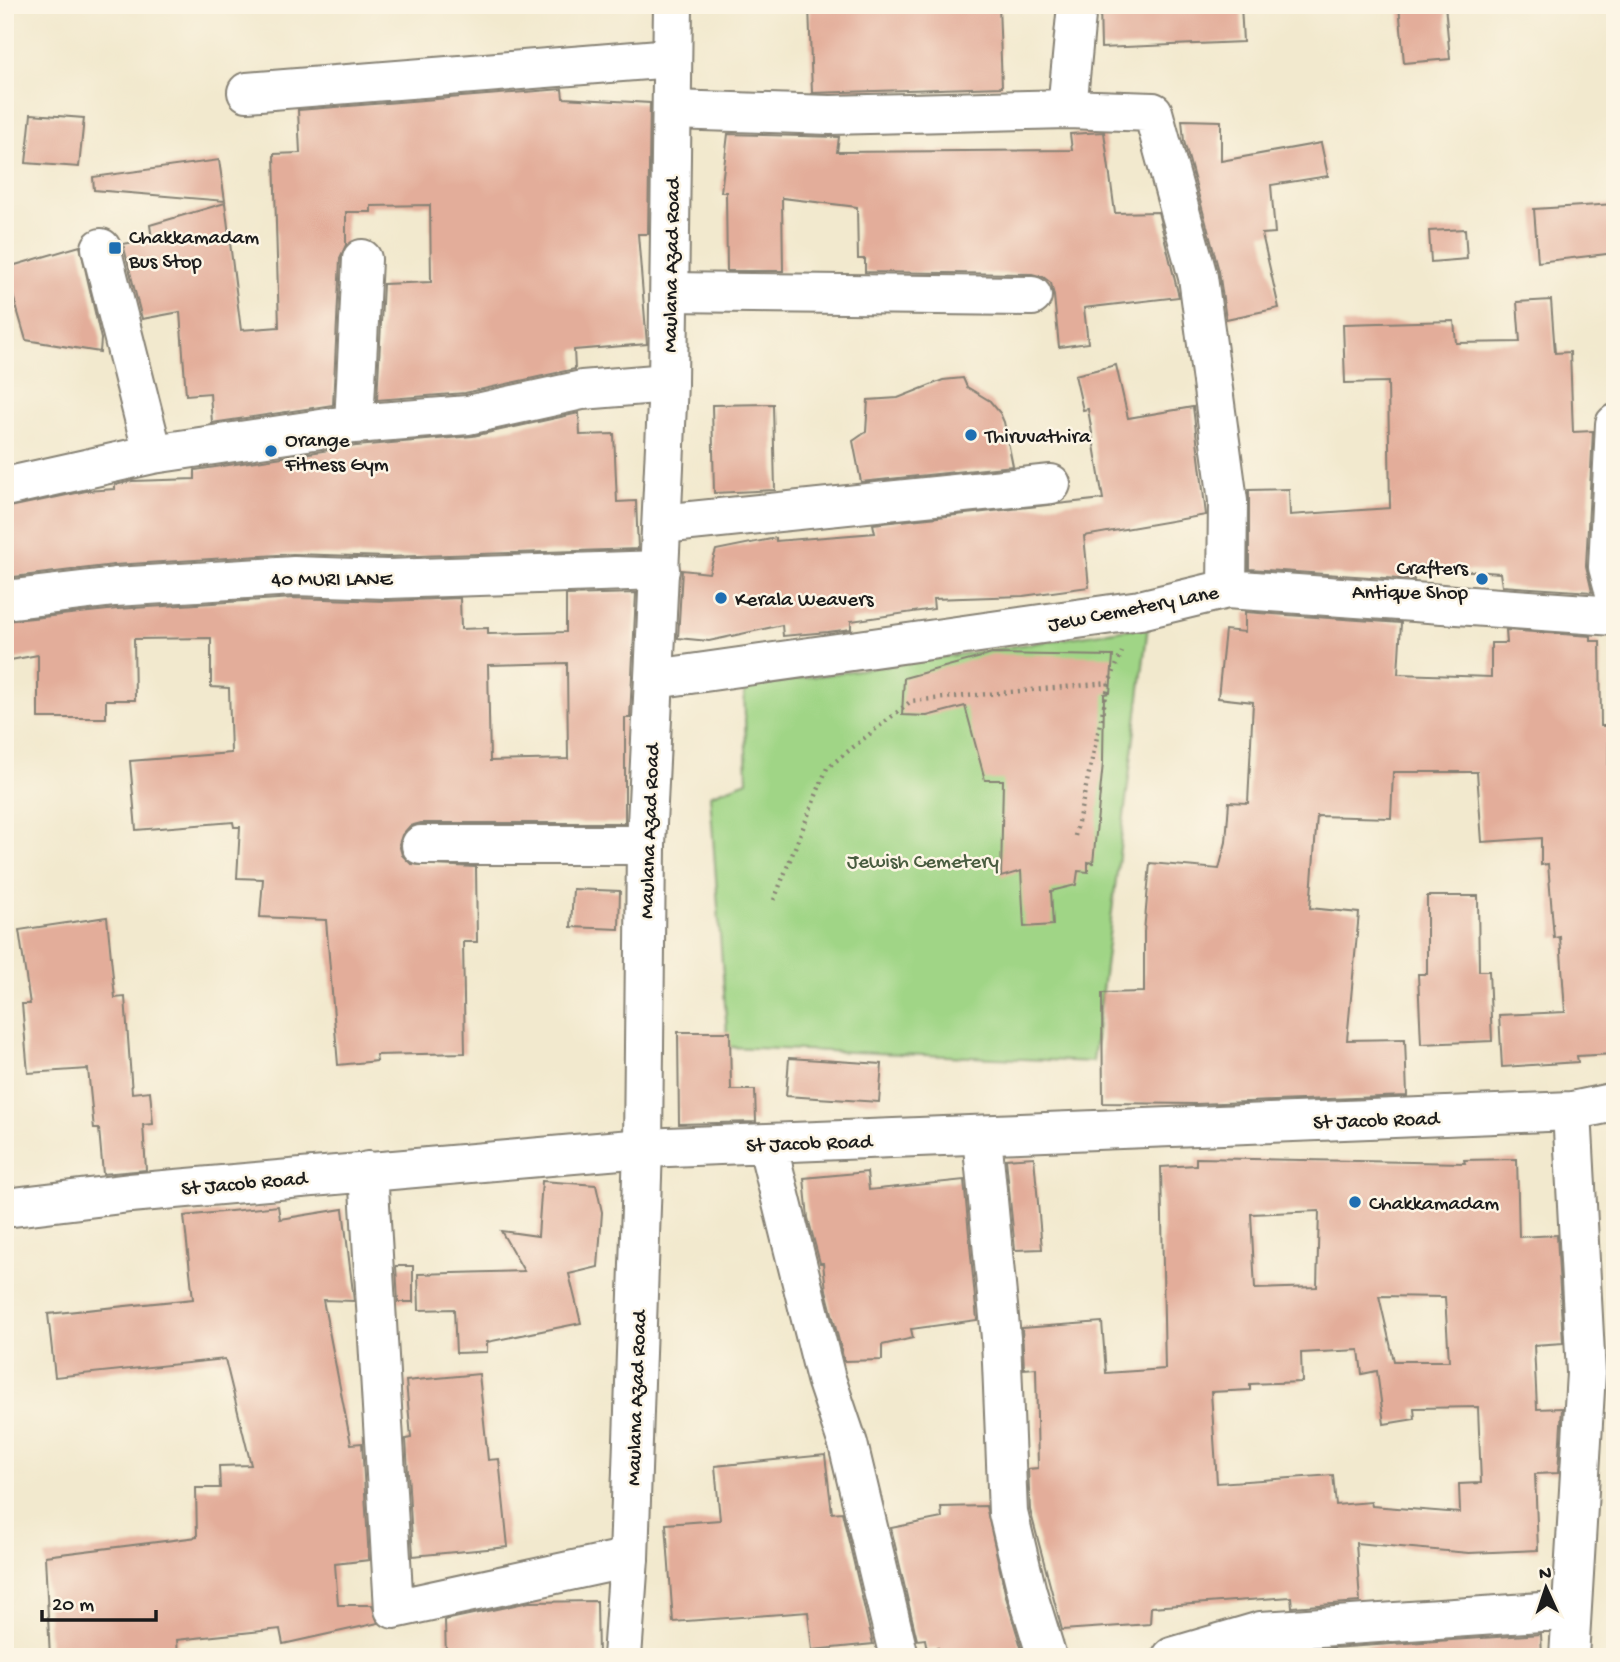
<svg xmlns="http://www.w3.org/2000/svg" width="1620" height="1662" viewBox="0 0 1620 1662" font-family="'Gochi Hand',sans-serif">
<rect width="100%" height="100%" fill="#fcf5e5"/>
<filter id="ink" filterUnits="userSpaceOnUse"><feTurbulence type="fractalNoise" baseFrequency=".0143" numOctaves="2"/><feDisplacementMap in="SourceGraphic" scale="14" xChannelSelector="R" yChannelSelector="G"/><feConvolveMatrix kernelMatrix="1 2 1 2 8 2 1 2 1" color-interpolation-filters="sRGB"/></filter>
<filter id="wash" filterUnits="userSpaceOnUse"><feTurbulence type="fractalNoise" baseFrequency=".00686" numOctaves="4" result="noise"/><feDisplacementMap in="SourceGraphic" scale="28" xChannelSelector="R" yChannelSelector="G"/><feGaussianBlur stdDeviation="1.57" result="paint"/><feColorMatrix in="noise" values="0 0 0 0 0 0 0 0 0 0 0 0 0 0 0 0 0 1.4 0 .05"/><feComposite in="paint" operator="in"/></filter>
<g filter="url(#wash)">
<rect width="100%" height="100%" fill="#f2e9ce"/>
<path fill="#a0d586" stroke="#5e7851" stroke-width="2" d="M1148,626L1093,1062L728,1047L710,795L747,781L744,687Z"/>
<g id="blocks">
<path fill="#e3ad9a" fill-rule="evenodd" d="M809,5H999L1002,87L812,93Z
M1100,5H1241L1243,42L1101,48Z
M1399,5H1445L1450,59L1404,63Z
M562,89L563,98L650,103L648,234H638L647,344L574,350L575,369L465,393L377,400L383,284L431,282L430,205L371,206V212H346V245L340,258L333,405L212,423L210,393L186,395L180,312L142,319L123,244L152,239L150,225L225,203L241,330L279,327L274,154L300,153L298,110Z
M31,114L84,118L79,167L26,163Z
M1182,120L1221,121V161L1321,143L1328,176L1271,185L1275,233L1262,234L1279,308L1226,319L1219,271L1184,141Z
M1104,132L1115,213L1158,212L1179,297L1084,308L1088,343L1059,347L1054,296L1051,283L1043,277L1032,274L865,272V259H858L857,207L782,198L783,271H727L726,192H721L728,134L839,137L837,152L1072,150L1070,134Z
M219,160L225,201L94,190L93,177Z
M1615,204V253L1538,262L1534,209Z
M1465,229L1467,259L1431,262L1429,231Z
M80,246L101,339L100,352L26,340L5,268Z
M1551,300L1555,353L1570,352L1573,432L1593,431L1586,566L1592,592L1502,586L1500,573L1413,567L1414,580L1249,569V490L1289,489L1290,515L1390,508L1388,382L1345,383L1343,324L1454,321L1456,343L1520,342L1517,302Z
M1116,365L1128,418L1193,407L1206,515L1084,536L1089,587L1023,596L933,599L934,609L851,621V629L828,632L783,636L782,625L709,641L678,638L682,570L709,573L716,550L776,538V541L875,533L873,524L1103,499L1088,409L1083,410L1075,375Z
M963,378L967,387L990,401L1000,413L1004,422L1013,466L861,482L853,441L866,432L868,400L898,398L943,380Z
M773,404L775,490L714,493L712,405Z
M579,413L580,435L614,434L617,502L636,501L638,549L387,557L293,554L114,565L5,578V508L86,491L115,489V485L132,481L195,479V470L356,446L473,436Z
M636,593L630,718H625V823H421L410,826L402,835L399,844L402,855L411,864L476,867L477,942H463L465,1053L376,1055L377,1061L338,1065L326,920L260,917L263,879L237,878L240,827H234L233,822L136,830L130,761L231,753L229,688L211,687V638L134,639L135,700H106V718H38V655L5,661V621L117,609L294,598L386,601L460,598L461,629L488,628V634L566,632V595ZM567,663L568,759L490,761L488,665Z
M1245,612L1401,623L1398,674L1491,677V643H1507L1506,630L1591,636V641H1600L1601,726H1609L1608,802L1615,801V1054L1577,1056L1578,1062L1502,1067L1499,1015L1565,1012L1560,937L1554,938L1548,864L1541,865V838L1482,842L1477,772H1393L1391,818L1317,816L1310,908L1359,913L1347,1040L1405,1039L1407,1096L1196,1104L1103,1103L1102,993L1144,992V932L1150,863L1219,869L1226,842L1229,802L1248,803L1253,702L1218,698L1225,630L1245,632Z
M992,654L1113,656L1110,693L1104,694L1103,763L1093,863L1088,862V872L1078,871L1076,885L1051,891L1053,925L1024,927L1021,871L1001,877L1003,780H985L965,706L927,716L902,715L904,678Z
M573,889L620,891L619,929L571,927Z
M1427,896H1478L1479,971H1489L1492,1041L1421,1044L1418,974H1427Z
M107,917L115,998L125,997L132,1093L150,1091L153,1124L143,1125L146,1170L103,1174L99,1129H94L88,1069L28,1073L22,1004H30L19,930Z
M678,1032H730L731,1090H755L756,1122L679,1124Z
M789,1058L882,1064L879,1102L786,1096Z
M1034,1157L1042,1249L1015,1250L1006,1159Z
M1196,1158L1465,1163L1464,1160L1517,1159L1519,1237L1557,1235L1563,1343L1534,1345L1537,1409L1562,1408L1558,1473L1535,1474L1538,1550L1469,1553L1356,1543L1360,1602L1292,1607L1291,1597L1151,1607L1150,1624L1062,1630L1030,1510L1028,1469L1038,1468L1036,1368L1024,1369L1022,1328L1102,1322L1106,1373L1165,1369L1161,1167L1196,1165ZM1319,1211L1317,1287L1255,1289L1251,1214ZM1379,1296L1445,1297L1449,1361H1394ZM1359,1350L1362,1374L1377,1371L1384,1424L1415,1419L1414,1408L1478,1407L1481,1483L1459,1484L1460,1513L1372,1506L1371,1502L1336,1505L1333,1475L1217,1483L1211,1392L1250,1390V1384L1302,1382L1301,1353Z
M867,1172L869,1190L964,1180L977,1320L911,1329L913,1338L882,1345V1360L844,1361L826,1290L823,1263H820L808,1218L804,1178Z
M542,1181L596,1185L602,1212L598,1267L569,1274L581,1323L487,1342V1352L456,1353L454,1309L419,1310L418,1274L524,1271L501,1231L538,1236Z
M278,1206L280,1219L343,1209L354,1301L323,1300L351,1444L362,1443L369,1560L335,1564L338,1605H372L378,1623L283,1644L280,1629L177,1640L178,1654L50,1657L45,1556L197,1537L196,1488H220L219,1466L251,1465L225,1359L55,1377L48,1314L193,1299L184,1216Z
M396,1266H413V1302H398Z
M479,1374L488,1460L499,1459L508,1547L413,1556L406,1439L411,1438L406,1381Z
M825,1455L832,1513L842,1512L873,1644L812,1650L808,1612L673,1622L666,1524L720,1520L715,1466Z
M986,1506L1006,1597L1024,1657H939L938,1648L927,1650L925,1639L917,1640L891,1528L942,1518L941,1507Z
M597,1601L598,1657H446L445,1620L529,1602Z
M1541,1634L1542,1657H1317V1649Z"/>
</g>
</g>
<g filter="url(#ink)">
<use href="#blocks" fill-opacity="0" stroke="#878275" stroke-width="2"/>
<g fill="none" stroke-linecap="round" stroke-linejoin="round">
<g stroke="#878275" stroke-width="42">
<path id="minor" d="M247,92L672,58
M1067,109L1153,112L1198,277L1228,501L1227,589
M672,110L830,115L1067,109L1077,5
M101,248L153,454
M670,292L1032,296
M354,424L362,259
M1615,424L1608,567L1615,593
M5,487L153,454L354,424L468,415L582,390L668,383
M662,524L1051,484
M5,600L115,587L294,576L387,579L660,570
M655,679L1140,610L1227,589L1615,616
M421,845H646
M982,1136L1001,1338L1008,1513L1027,1592L1047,1657
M767,1143L826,1379L848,1444L899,1657
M368,1171L394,1609L629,1558
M5,1208L130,1193L643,1148L1572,1111L1615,1102
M1172,1657L1261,1631L1570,1610
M1569,1657L1586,1373L1572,1111"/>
</g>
<g stroke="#878275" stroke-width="42">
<path id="major" d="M622,1657L629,1558L643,1148L646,845L668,383L673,5"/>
</g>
<path stroke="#878275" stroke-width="4.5" stroke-dasharray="2 5" stroke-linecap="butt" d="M1075,836L1109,683L1122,652
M774,900L827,768L911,701L1109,683"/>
<use href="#minor" stroke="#fff" stroke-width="38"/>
<use href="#major" stroke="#fff" stroke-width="38"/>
</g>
</g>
<g fill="#1f6fb2" stroke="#fcf5e5" stroke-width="2.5">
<rect x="108" y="241" width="14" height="14" rx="3.5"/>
<circle cx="971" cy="435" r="7"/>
<circle cx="271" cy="451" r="7"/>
<circle cx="1482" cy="579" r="7"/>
<circle cx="721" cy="598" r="7"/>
<circle cx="1355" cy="1202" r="7"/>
</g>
<g text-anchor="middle" stroke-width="5" stroke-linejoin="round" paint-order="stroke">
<g font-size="21" fill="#1c1c1c" stroke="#fcf5e5" text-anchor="start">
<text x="129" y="243">Chakkamadam<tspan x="129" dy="24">Bus Stop</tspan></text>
<text x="985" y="442">Thiruvathira</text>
<text x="285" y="446">Orange<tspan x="285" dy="24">Fitness Gym</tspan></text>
<text x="1468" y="574" text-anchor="end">Crafters<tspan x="1468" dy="24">Antique Shop</tspan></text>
<text x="735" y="605">Kerala Weavers</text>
<text x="1369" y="1209">Chakkamadam</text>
</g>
<g font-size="21" fill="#1c1c1c" stroke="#fcf5e5">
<text transform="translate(670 265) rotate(-89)" y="7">Maulana Azad Road</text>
<text x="332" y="585">40 MURI LANE</text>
<text transform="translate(1133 607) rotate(-11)" y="7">Jew Cemetery Lane</text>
<text transform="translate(648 831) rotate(-88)" y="7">Maulana Azad Road</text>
<text transform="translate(1376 1119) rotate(-2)" y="7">St Jacob Road</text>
<text transform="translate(809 1142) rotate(-2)" y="7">St Jacob Road</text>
<text transform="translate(244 1182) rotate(-5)" y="7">St Jacob Road</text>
<text transform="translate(635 1398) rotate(-88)" y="7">Maulana Azad Road</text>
</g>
<g font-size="21" fill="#4a5d41" stroke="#fcf5e5">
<text x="923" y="867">Jewish Cemetery</text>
</g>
</g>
<rect width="1620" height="1662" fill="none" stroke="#fcf5e5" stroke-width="28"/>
<g transform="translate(1546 1588) rotate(357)" stroke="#fcf5e5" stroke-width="5" paint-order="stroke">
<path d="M0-5L12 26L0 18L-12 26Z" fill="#1c1c1c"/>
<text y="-10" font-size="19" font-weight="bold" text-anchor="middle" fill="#1c1c1c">N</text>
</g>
<path d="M42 1610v10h114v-10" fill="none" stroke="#1c1c1c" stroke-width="3.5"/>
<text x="52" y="1610" font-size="21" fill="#1c1c1c" stroke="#fcf5e5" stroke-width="5" paint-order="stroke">20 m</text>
</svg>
